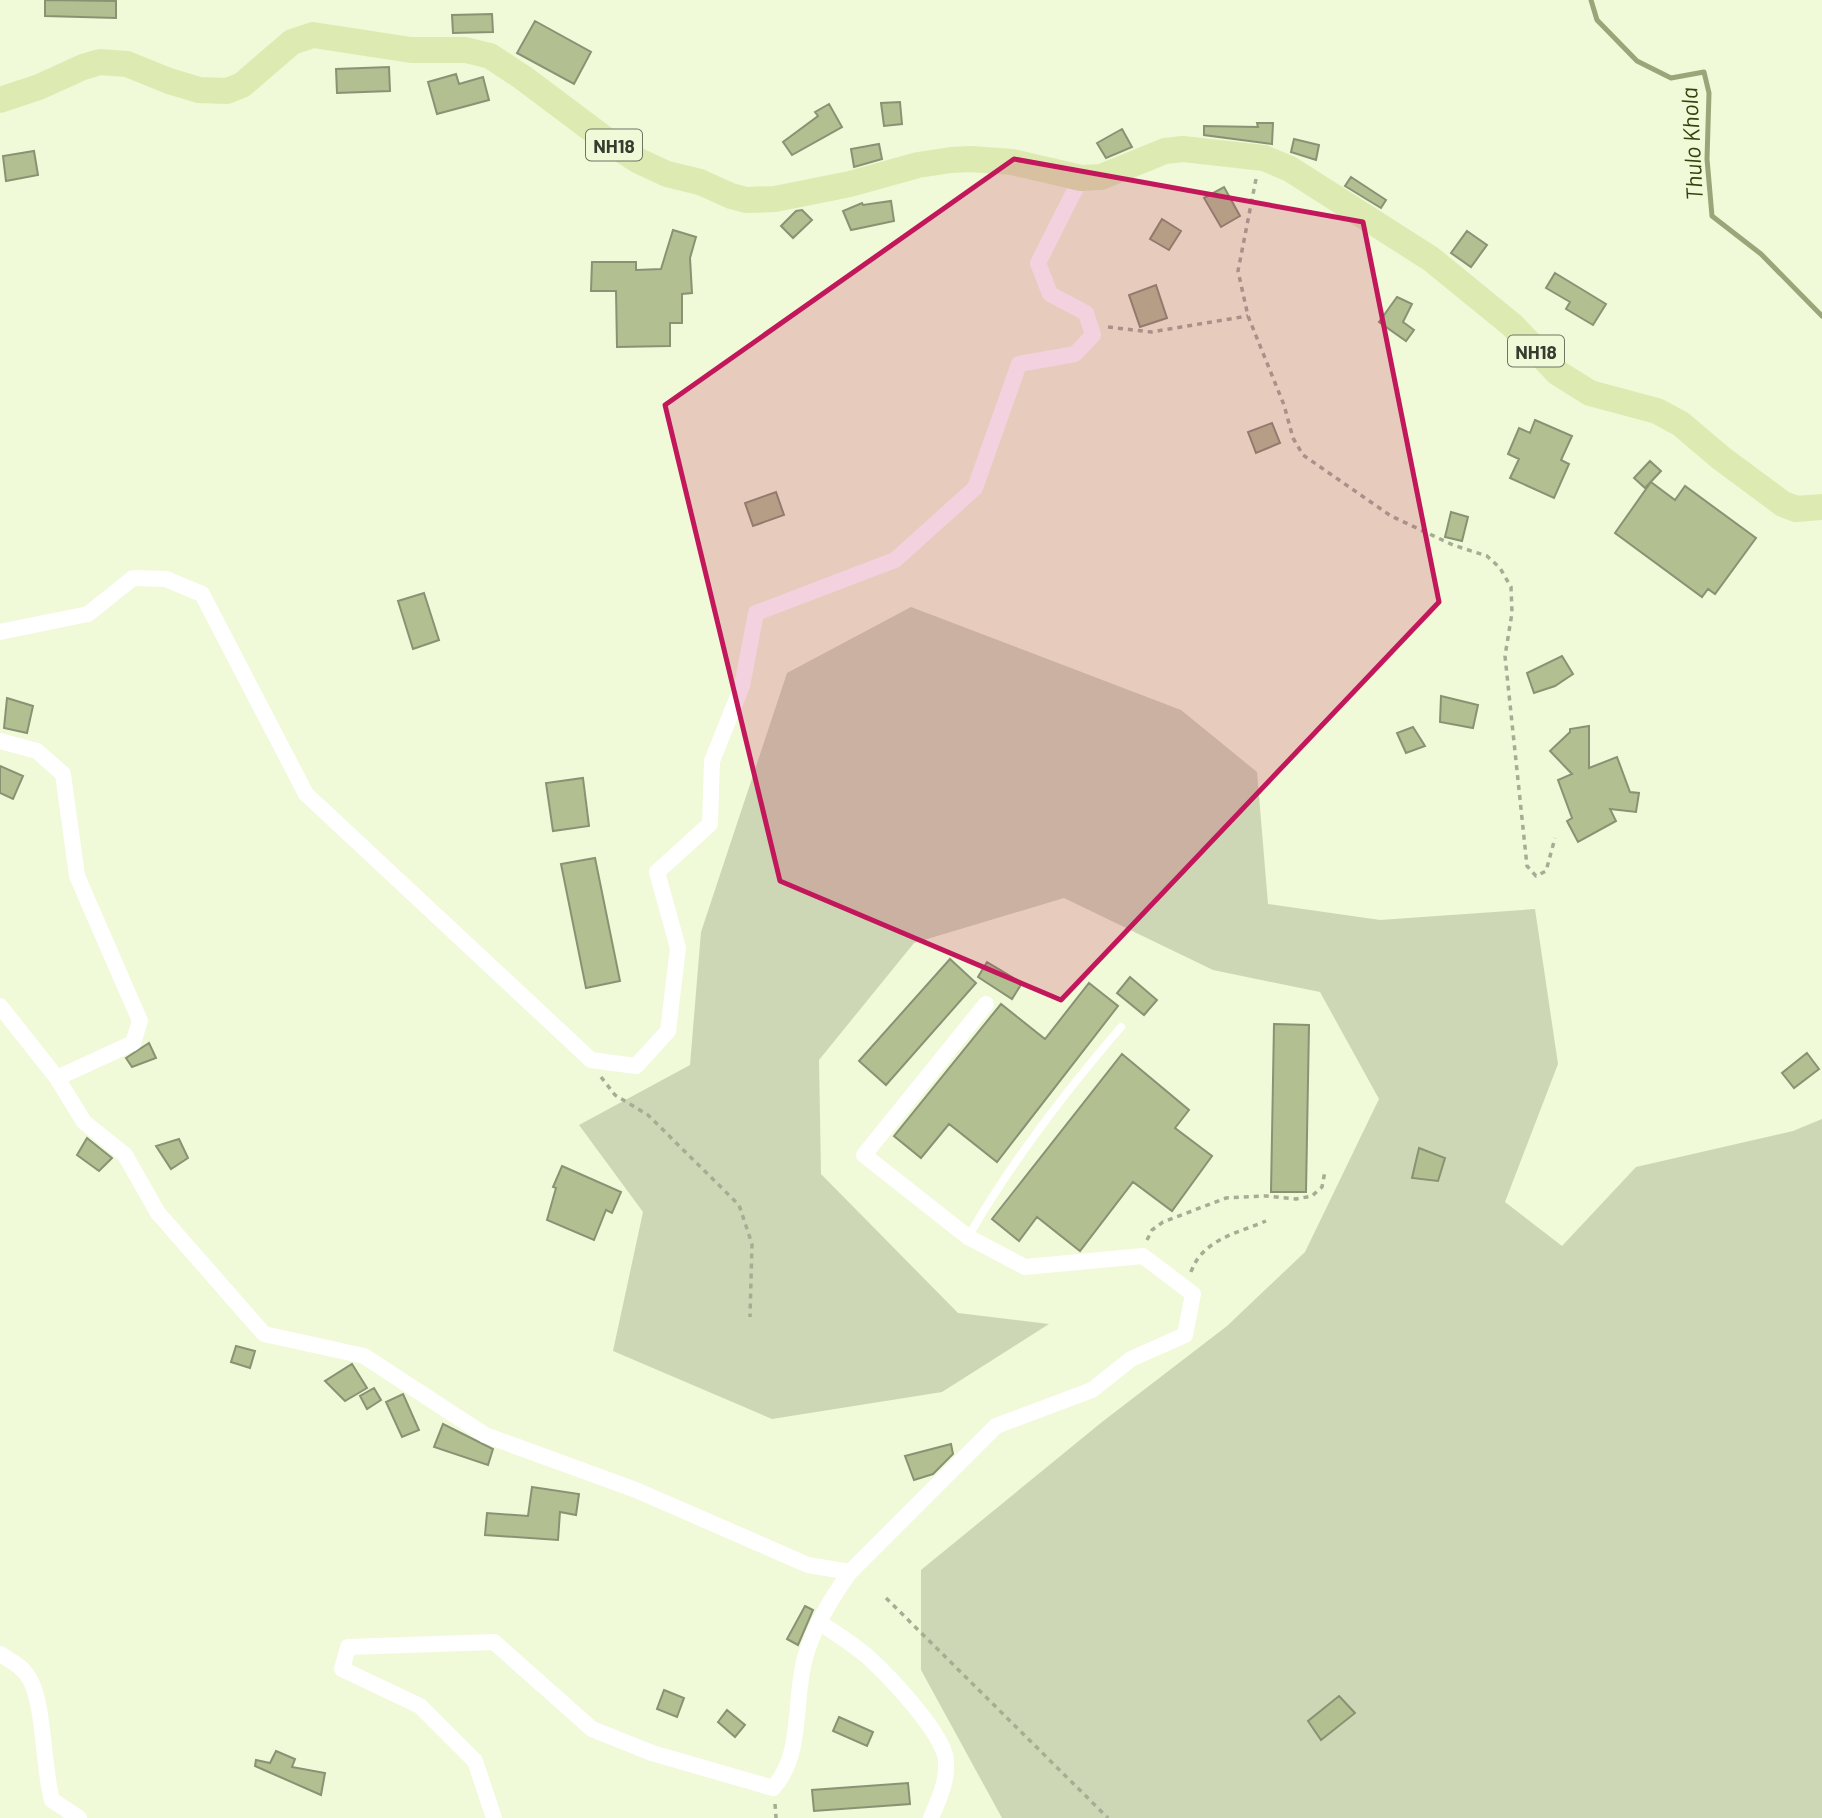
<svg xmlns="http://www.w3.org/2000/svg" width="1822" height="1818" viewBox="0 0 1822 1818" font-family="Barlow,sans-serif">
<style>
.green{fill:#cdd7b5}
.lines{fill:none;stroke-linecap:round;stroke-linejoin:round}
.stream{stroke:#9aa679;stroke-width:5}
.building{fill:#b2bf91;stroke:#899273;stroke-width:2}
.path{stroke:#a6ad94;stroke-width:3.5;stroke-dasharray:5 5;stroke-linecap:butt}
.service{stroke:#fff;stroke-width:8}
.minor{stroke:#fff;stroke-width:16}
.primary{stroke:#ddebb3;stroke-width:26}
.marked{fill:#c2185b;fill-opacity:0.2;stroke:#c2185b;stroke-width:5;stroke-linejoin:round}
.labels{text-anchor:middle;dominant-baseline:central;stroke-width:5;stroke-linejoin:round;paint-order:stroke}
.shield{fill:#f0f9d8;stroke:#6f7562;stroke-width:2}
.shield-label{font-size:19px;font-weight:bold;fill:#383c2f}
.water-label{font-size:23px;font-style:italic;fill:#36400b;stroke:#f0f9d8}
</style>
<rect width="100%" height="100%" fill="#f0f9d8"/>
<path class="green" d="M911,607l270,103 76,62 11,132 112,16 155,-11 23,155 -53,138 57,44 74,-79 157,-36 29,-12v699h-820l-81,-148v-100l181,-148 125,-96 78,-74 74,-153 -59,-107 -107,-22 -149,-72 -150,45 -95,117 2,114 137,139 91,11 -107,68 -170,27 -159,-68 30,-139 -64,-87 111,-60 11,-133 86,-259z"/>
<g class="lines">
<path class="stream" d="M1591,0l6,20 40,41 34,17 33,-6 5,21 -2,66 5,57 49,38 61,62"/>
</g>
<path class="building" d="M45,0l71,1v17l-71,-2z
M492,14l1,18 -40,1 -1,-18z
M535,21l56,31 -17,32 -57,-31z
M389,67l1,24 -53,2 -1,-24z
M456,74l3,10 24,-7 6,23 -52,14 -9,-32z
M900,102l2,22 -18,2 -3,-23z
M829,104l13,23 -50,28 -9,-13 35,-26 -3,-4z
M1257,123h16l-1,21 -68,-9v-9l54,1z
M1122,129l10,18 -26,11 -9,-15z
M1294,139l25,6 -3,15 -25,-8z
M879,144l3,15 -28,8 -3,-18z
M34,151l4,24 -32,6 -3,-25z
M1351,177l35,23 -5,8 -36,-22z
M1224,187l16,29 -19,11 -17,-29z
M891,201l3,20 -43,9 -8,-19 19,-8 1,2z
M802,210l10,10 -19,18 -12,-12 15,-15z
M1162,219l19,12 -12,19 -19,-11z
M673,230l23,7 -6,21 2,35 -10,1v29h-12v23l-53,1 -1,-56h-25l1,-29h44v8l25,-1z
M1467,231l20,14 -16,22 -20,-14z
M1555,273l51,31 -13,21 -27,-16 4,-7 -24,-14z
M1156,285l11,33 -27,9 -11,-32z
M1397,297l15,7 -9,18 11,8 -8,11 -27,-19z
M1535,420l37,16 -11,24 8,4 -15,34 -44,-20 9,-19 -11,-5 11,-26 11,5z
M1272,423l8,20 -24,10 -8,-21z
M1650,461l11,10 -16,17 -11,-10z
M1651,482l24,18 10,-14 71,52 -41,56 -7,-5 -6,8 -87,-64z
M776,492l8,23 -31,11 -8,-23z
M1451,512l17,5 -6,24 -17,-4z
M424,593l15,47 -26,9 -15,-48z
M1562,656l11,18 -18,12 -21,7 -7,-20z
M1441,696l37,9 -5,23 -33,-6z
M7,698l26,8 -6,27 -23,-5z
M1589,726v42l28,-11 13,35 9,1 -3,19 -26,-3 6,12 -38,21 -11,-21 5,-3 -14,-38 14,-6 -22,-23 20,-19v-3z
M1413,727l12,19 -19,7 -9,-20z
M0,766l23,10 -10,23 -13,-6z
M583,778l6,48 -36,5 -7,-48z
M595,858l25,123 -34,7 -25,-124z
M950,959l26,24 -90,102 -27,-24z
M987,962l35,21 -10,16 -34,-22z
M1130,977l27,23 -13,15 -27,-22z
M1089,983l29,23 -121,156 -48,-38 -28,34 -27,-22 107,-132 44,35z
M1274,1024l35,1 -3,167h-35z
M149,1043l7,15 -24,9 -6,-9z
M1807,1053l12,16 -25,19 -12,-15z
M1122,1054l67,56 -14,18 37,28 -40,55 -39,-29 -53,69 -43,-34 -18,24 -27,-22z
M87,1138l25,20 -13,13 -22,-16z
M179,1139l9,19 -17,11 -15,-23z
M1419,1148l26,10 -7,23 -26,-3z
M562,1166l59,26 -9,21 -6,-3 -12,30 -47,-20 9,-32 -3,-1z
M236,1346l19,5 -5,17 -19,-6z
M352,1364l15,24 -22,13 -20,-20z
M374,1388l7,12 -14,9 -7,-13z
M403,1394l16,36 -17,7 -16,-35z
M443,1424l50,25 -5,16 -54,-18z
M951,1444l2,10 -20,20 -19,6 -9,-24z
M532,1487l47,7 -3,21 -16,-3 -2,28 -73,-5 2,-22 41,3z
M805,1606l8,4 -15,35 -11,-6z
M664,1690l20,8 -7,19 -20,-8z
M1339,1696l16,17 -34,27 -13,-19z
M727,1710l18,15 -10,12 -17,-15z
M839,1717l34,15 -6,14 -34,-15z
M276,1751l19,8 -3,8 33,6 -4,22 -66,-29 1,-6 14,3z
M908,1783l2,21 -96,7 -2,-21z"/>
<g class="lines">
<path class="path" d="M1256,179l-18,92 10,45 36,89 9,33 10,17 88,61 62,29 34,11 13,12 11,19 1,26 -7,43 22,210 9,10 10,-5 9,-33
M1108,327l43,5 97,-16
M601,1077l14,18 33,20 91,90 13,39 -2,73
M1147,1240l5,-10 11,-8 63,-24 40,-2 30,3 16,-3 10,-9 3,-16
M1191,1272c11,-32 46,-39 75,-51
M886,1598l222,220
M775,1804l1,14"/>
<path class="service" d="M968,1237c43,-74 97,-145 153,-210"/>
<path class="minor" d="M0,632l88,-18 45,-36 33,1 36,15 104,200 285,266 45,6 32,-35 10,-83 -21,-76 53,-48 2,-63 30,-75 14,-73 139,-53 80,-72 44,-124 56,-10 18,-19 -7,-22 -36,-19 -12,-31 43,-85
M0,741l37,10 26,23 14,102 63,145 -7,22 -76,35 -57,-72
M57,1078l27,44 41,33 33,58 106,121 100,22 121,79 151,55 172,75 42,7 146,-146 96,-36 39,-31 54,-24 8,-41 -50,-38 -118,11 -57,-30 -104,-82 122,-151
M819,1622c16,11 34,22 49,35 22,20 69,70 77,98 5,21 -6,44 -14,63
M0,1654c11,7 22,12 29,24 15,22 14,91 23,122l27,18
M494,1818l-19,-57 -55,-55 -78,-37 6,-22 146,-5 98,87 60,24 121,35c31,-34 20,-88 32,-130 9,-32 26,-59 45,-86"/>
<path class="primary" d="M0,100l39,-13 44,-20 17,-5 27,2 42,17 30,9 28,1 15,-6 50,-43 21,-7 98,15h55l24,6 32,21 80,60 37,24 28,13 33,8 31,14 15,4 29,-1 75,-15 68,-19 33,-5 20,-1 41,3 69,16 20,-1 64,-26 18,-2 81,9 26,11 141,90 81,66 46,48 32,20 67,18 24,13 40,34 62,46 13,5 26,-2"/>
</g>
<path class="marked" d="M1014,159l349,63 76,380 -378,398 -281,-119 -115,-476z"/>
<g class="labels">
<g class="shield">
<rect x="586" y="129.5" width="56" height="31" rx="5"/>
<rect x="1508" y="335.5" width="56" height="31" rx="5"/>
</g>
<g class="shield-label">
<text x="614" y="145">NH18</text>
<text x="1536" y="351">NH18</text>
</g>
<g class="water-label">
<text transform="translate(1691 144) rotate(-93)">Thulo Khola</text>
</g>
</g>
</svg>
